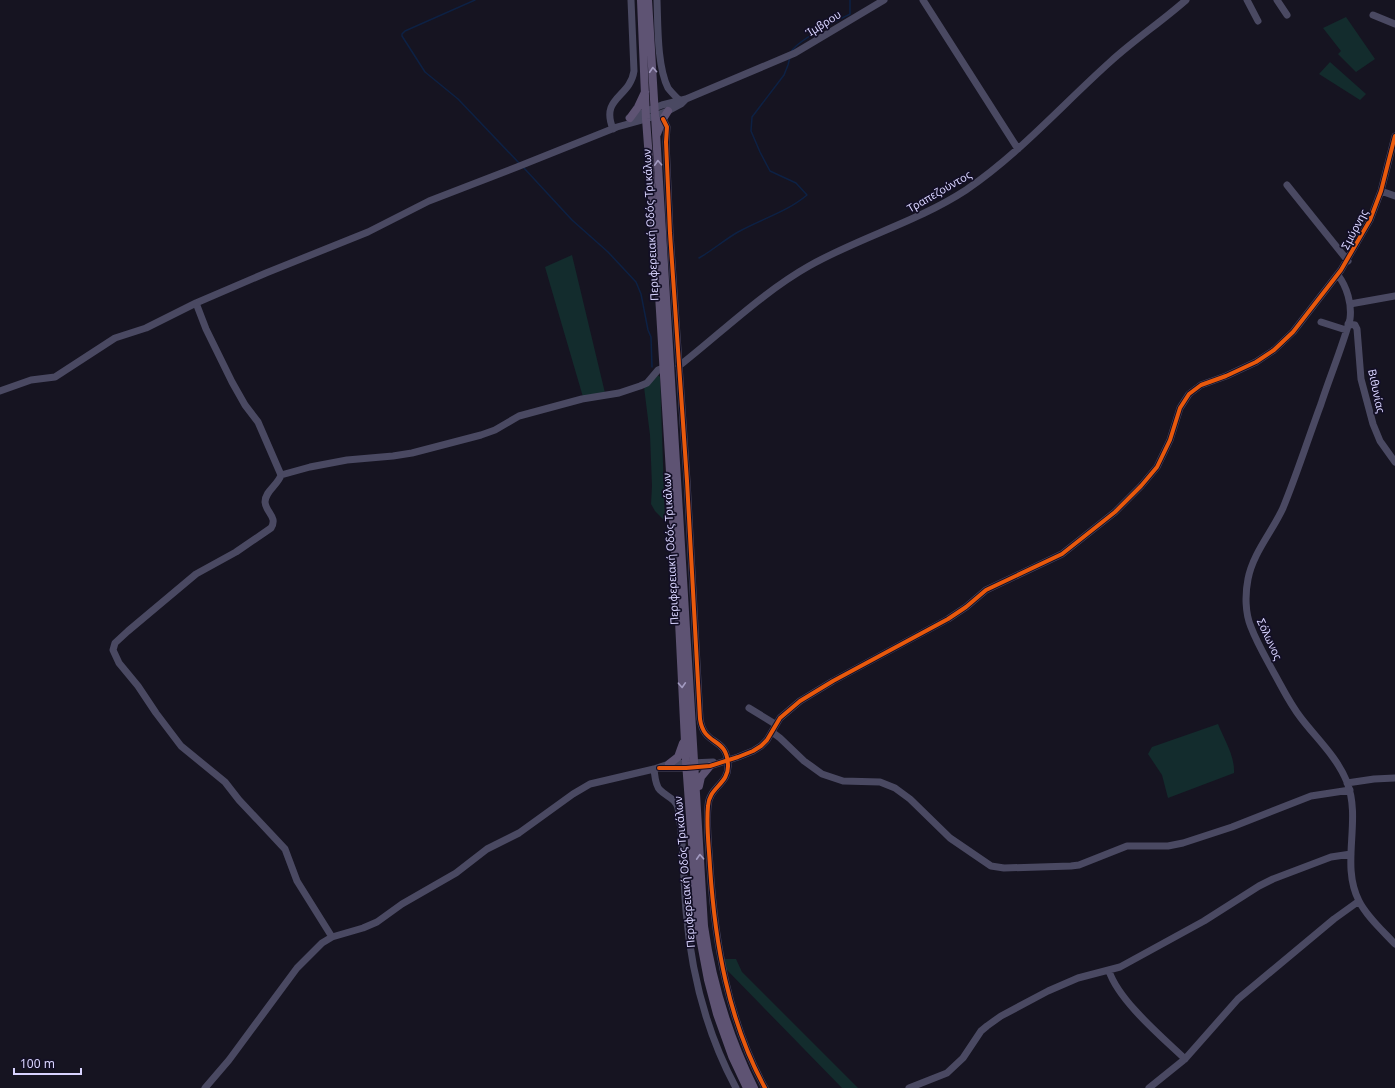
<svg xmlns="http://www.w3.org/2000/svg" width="1395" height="1088" viewBox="0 0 1395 1088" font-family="'Noto Sans',sans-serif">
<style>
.green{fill:#132c2d}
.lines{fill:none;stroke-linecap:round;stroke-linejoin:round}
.stream{stroke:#0d2144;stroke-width:1.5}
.minor{stroke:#4a4962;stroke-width:7}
.major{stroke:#5e5373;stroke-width:8}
.cycleway-casing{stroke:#130f26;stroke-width:6}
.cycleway{stroke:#e8590c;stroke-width:4}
.oneway{stroke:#a29ac0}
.labels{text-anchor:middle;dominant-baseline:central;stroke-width:3.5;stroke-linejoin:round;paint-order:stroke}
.street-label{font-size:11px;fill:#d9d4ff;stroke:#130f26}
</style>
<rect width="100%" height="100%" fill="#161421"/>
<path class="green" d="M1346,17l29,42 -19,13 -18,-18 3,-3 -18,-23z
M1330,62l36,32 -6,6 -41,-26z
M572,255l33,138 -22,4 -38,-130z
M658,375l2,2 5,144 -10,-10 -4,-7 1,-18 -2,-51 -6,-48z
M1218,724c6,15 17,32 16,49l-66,25 -6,-23 -14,-21 4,-7z
M724,959h12l6,13 116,116h-16l-116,-119z"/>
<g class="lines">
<path class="stream" d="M475,0l-70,31 -3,3v2l23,36 33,27 61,64
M791,52c6,-12 45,-31 59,-38v-14
M523,167l49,53 36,32 28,30 5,12 7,36 3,7 1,30
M699,258c14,-8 25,-18 39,-26 23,-13 49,-20 69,-37l-11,-12 -26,-12 -10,-19 -9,-21 1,-14 32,-42 4,-10 2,-8"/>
<path class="minor" d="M657,0c1,25 0,66 11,88 3,4 7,8 11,12
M923,0l95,149
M1247,0l11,21
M1277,0l10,15
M1373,15l22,9
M629,118l33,-13 24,-6 109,-46 89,-53
M663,119l4,8 -1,15 4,91 17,248 13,238c4,28 27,17 28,46 1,19 -19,22 -20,41 -2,20 1,41 2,61 5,76 18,153 55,221
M613,129c-13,-32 17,-31 21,-58l-3,-71
M1287,185l61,76
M1381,191l14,5
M1338,275c9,12 14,29 12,44 -8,29 -20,57 -29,85 -13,35 -24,70 -38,104 -11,24 -30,45 -35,71 -3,15 -3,34 3,48 6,16 15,31 23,46 9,16 16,31 27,45 16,21 36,39 46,64 15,39 -7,82 12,119 8,16 24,30 36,43
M196,303l10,26 26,53 13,23 13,17 23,53c-3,10 -16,16 -16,27 1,11 13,15 6,26l-35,24 -40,22 -68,57 -13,12 -2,7 6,13 19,23 18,27 25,33 44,36 14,18 46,49 12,32 35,56
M1350,304l45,-8
M1321,322l25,8
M1348,324l7,1 2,4 4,50 12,45 7,17 15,21
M679,366c42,-33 84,-74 130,-100 51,-29 108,-44 157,-76 53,-36 96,-85 144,-128 24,-22 51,-40 76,-62
M0,391l31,-11 24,-3 60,-39 31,-10 50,-25 70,-30 102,-41 61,-31 88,-34 100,-40 29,-8 22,-8 13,-7 5,-5
M281,475l29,-8 37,-7 46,-4 19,-3 69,-18 14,-5 24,-14 63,-17 37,-6 21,-7 7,-3 11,-13 5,-2
M749,708l26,16
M772,732l8,6 24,23 18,13 21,7 37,1 15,6 15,11 40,39 41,28 13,2 67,-2 8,-1 48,-19h41l15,-3 49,-16 79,-31 39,-6
M659,768h27l24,-2 28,-9 15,-6 8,-5 6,-6 13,-22 20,-17 33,-20 115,-62 18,-12 20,-17 76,-36 53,-42 26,-26 16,-19 13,-27 10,-32 9,-14 12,-9 25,-9 30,-14 18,-12 19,-18 48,-62 29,-50 11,-29 14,-55
M654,769c1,7 1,16 6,21 7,7 15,8 18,18 6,34 5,69 8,103 5,60 21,123 50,177
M1347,783l27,-4 21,-1
M1109,971c10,30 53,66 76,88
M205,1088l24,-28 68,-92 25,-25 10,-6 31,-9 14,-6 25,-18 54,-31 31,-24 32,-16 54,-39 17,-10 64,-15 15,-5 44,-2
M909,1088l38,-15 16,-15 18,-27 6,-5 14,-10 47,-25 30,-13 42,-11 84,-46 55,-35 14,-7 58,-22 20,-3
M1149,1088l36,-29 53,-60 96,-80 25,-18"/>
<path class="major" d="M641,0l5,119 12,160 20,322 8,161 12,165 10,53 9,34 15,42 15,32
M648,0l56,926c8,57 25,111 50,162
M630,118l8,-11 7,-15
M657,134l6,-15 5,-8
M669,764l9,-7 5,-14
M699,786l2,-9 9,-11"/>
<g class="cycleway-casing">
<path id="cycleway" d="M663,119l4,8 -1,15 4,91 17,248 13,238c4,28 27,17 28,46 1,19 -19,22 -20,41 -2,20 1,41 2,61 5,76 18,153 55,221
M659,768h27l24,-2 28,-9 15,-6 8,-5 6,-6 13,-22 20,-17 33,-20 115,-62 18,-12 20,-17 76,-36 53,-42 26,-26 16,-19 13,-27 10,-32 9,-14 12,-9 25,-9 30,-14 18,-12 19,-18 48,-62 29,-50 11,-29 14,-55"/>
</g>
<use href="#cycleway" class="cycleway"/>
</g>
<defs><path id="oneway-chevron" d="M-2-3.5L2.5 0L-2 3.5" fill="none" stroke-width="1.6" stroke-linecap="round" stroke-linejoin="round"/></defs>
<g class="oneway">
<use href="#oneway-chevron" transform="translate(653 70) rotate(-94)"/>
<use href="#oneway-chevron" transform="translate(658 163) rotate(-93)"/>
<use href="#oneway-chevron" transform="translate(682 685) rotate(87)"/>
<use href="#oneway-chevron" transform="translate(700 857) rotate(-93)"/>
</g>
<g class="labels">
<g class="street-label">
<text transform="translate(823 23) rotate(-32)">Ίμβρου</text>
<text transform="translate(939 191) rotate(-30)">Τραπεζούντος</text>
<text transform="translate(650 225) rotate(-93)">Περιφερειακή Οδός Τρικάλων</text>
<text transform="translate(1354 229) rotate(-62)">Σμύρνης</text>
<text transform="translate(1377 391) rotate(78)">Βιθυνίας</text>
<text transform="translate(670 549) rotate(-93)">Περιφερειακή Οδός Τρικάλων</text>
<text transform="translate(1270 639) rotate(65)">Σόλωνος</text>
<text transform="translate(684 872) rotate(-95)">Περιφερειακή Οδός Τρικάλων</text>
</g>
</g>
<path d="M14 1068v6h67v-6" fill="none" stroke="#d9d4ff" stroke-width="2"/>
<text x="20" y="1068" font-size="12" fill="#d9d4ff" stroke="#130f26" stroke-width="3" paint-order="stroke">100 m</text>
</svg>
